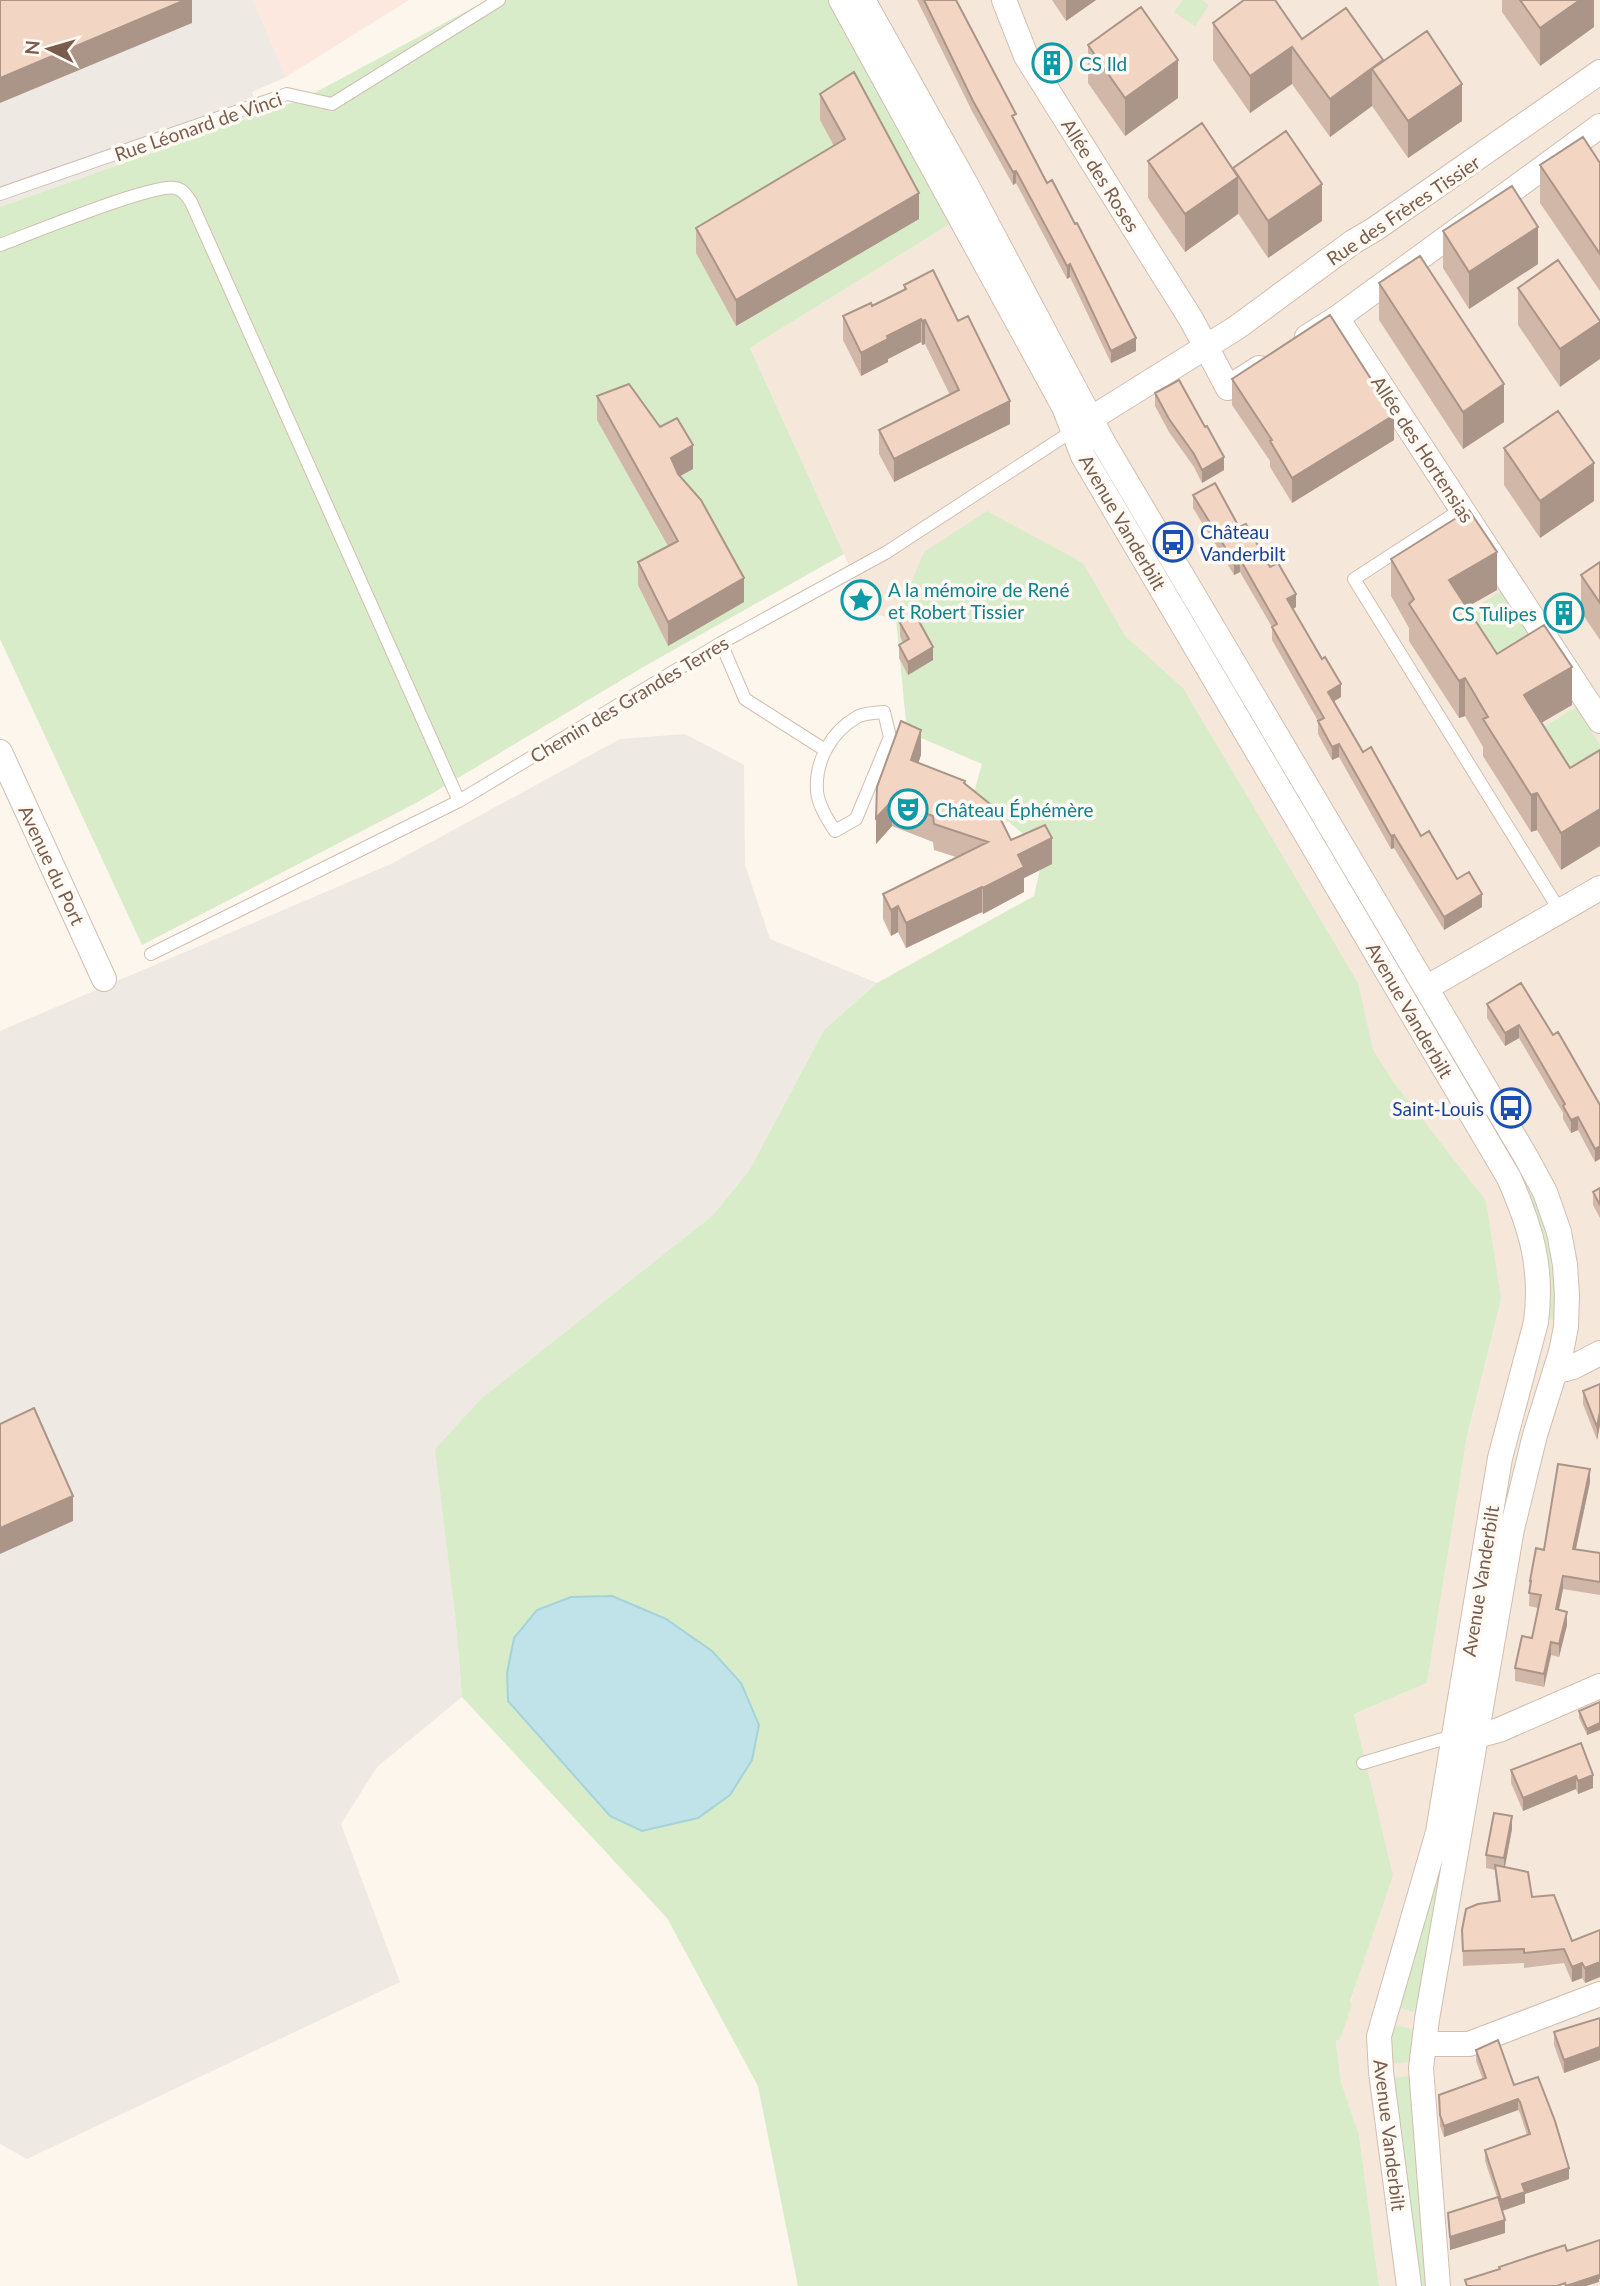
<svg xmlns="http://www.w3.org/2000/svg" width="1600" height="2286" viewBox="0 0 1600 2286" font-family="Lato,sans-serif">
<style>
.residential{fill:#f5e8da}
.commercial{fill:#fde8e0}
.industrial{fill:#efe9e4}
.green{fill:#d8ecc9}
.water{fill:#bfe3e8;stroke:#a5d3da;stroke-width:2}
.lines{fill:none;stroke-linecap:round;stroke-linejoin:round}
.lane-casing{stroke:#d1beb0;stroke-width:14}
.street-casing{stroke:#d1beb0;stroke-width:26}
.lane{stroke:#fff;stroke-width:12}
.street{stroke:#fff;stroke-width:24}
.wall{fill:#d1b7a8}
.shaded-wall{fill:#aa9588}
.building{fill:#f3d5c3;stroke:#aa9588;stroke-width:2}
.labels{text-anchor:middle;dominant-baseline:central;stroke-width:7;stroke-linejoin:round;paint-order:stroke}
.culture-label{font-size:19px;fill:#0d838f;stroke:#fffaf3;text-anchor:start}
.street-label{font-size:19px;fill:#7a5c4d;stroke:#fffaf3}
.transit-label{font-size:19px;fill:#164399;stroke:#fffaf3;text-anchor:start}
</style>
<rect width="100%" height="100%" fill="#fdf6ec"/>
<path class="residential" d="M854,0h746v2286h-221l-20,-151 -18,-53 -5,-38 16,-41h-2l42,-128 -38,-161 73,-31 40,-247 34,-137 -599,-677 -35,-11 -23,-57 -94,-206 219,-136z"/>
<path class="commercial" d="M253,0h156l-123,77z"/>
<path class="industrial" d="M0,0h253l33,77 -34,15 7,22 -259,93z
M685,734l59,31 1,100 25,74 107,44 -53,47 -75,141 -37,45 -229,181 -28,217 7,83 -85,70 -36,57 59,158 -373,177 -27,-15v-1113l391,-167 229,-125z"/>
<path class="green" d="M487,0h367l115,212 -219,136 94,206 -199,112 -227,136 -276,143 -142,-306v-432l305,-109z
M1183,0h19l7,5 -14,21 -21,-14z
M987,511l96,52 42,73 58,52 175,295 15,67 19,30 94,121 15,98 -34,137 -40,247 -73,31 39,161 -43,127 2,2 -12,36h-3l-1,4 5,38 18,53 20,151h-581l-40,-200 -91,-168 -205,-221 -7,-83 -20,-165 48,-52 229,-181 37,-45 75,-141 53,-47 157,-87 6,-27 -17,-35 -49,-42 8,-28 -75,-32 -11,-113 28,-67z
M1504,589l40,63 -49,31 -40,-63z
M1576,707l24,38v30l-33,20 -37,-59z
M1452,1046l98,177 8,98 -14,-3 3,-25 -105,-240z
M1459,1794l-38,220 -28,-8z
M1388,2023l30,8 -3,30 -29,4z
M1415,2075l16,211h-15l-27,-207z"/>
<path class="water" d="M612,1596l54,23 46,32 29,32 18,42 -7,35 -22,35 -32,23 -56,13 -32,-15 -102,-115 -1,-28 7,-35 23,-28 34,-13z"/>
<g class="lines">
<g class="lane-casing">
<path id="lane" d="M0,194l287,-100 45,10 167,-104
M0,245c30,-11 153,-62 175,-57 8,1 12,8 16,14l268,599
M1462,509l-108,70 206,332
M721,643l24,56 80,51
M884,712l6,25 -34,82 -21,12c-7,-11 -17,-26 -18,-40 -2,-30 14,-59 40,-74 7,-4 19,-4 27,-5z
M151,954l308,-153 262,-158 166,-91 190,-124
M1363,1763l93,-28"/>
</g>
<g class="street-casing">
<path id="street" d="M841,0l223,407 19,49 426,722c22,50 34,89 27,144l-36,136 -62,374 -59,204 2,36 28,214
M863,0l103,184 137,258 423,715 19,35 14,40 6,33 2,30 -1,32 -5,25 -26,83 -23,94 -85,490 -6,49 17,218
M1004,0l22,56 165,263 37,69 31,-20
M1337,318l263,403
M1307,337l30,-19 263,-192
M1092,418l144,-90 117,-86 22,-13 225,-157
M0,752l104,227
M1426,988l174,-100
M1555,1372l18,-5 27,-14
M1477,1736l22,-6 101,-44
M1424,2044h45l131,-50"/>
</g>
<use href="#lane" class="lane"/>
<use href="#street" class="street"/>
</g>
<path class="wall" d="M917,0h39l60,124 120,227 -25,12 -41,-86 -3,2 -51,-96 -3,2 -40,-72z
M1052,0h44l-30,21z
M1502,0h92v27l-54,39 -38,-54z
M1213,23l89,16 81,21 79,61 -54,37 -36,-52 -42,31 -38,-53 -42,29 -37,-53z
M1088,45l90,53 -53,38 -37,-53z
M820,94l99,125 -183,107 -40,-73v-25l138,-82 -14,-26z
M1148,161l85,8 89,52 -54,37 -30,-45v1l-53,38 -37,-54z
M1600,163v128l-60,-88v-38z
M1443,231l95,33 -69,45 -26,-41z
M1379,283l125,139 -41,27 -84,-129z
M904,285l106,139 -116,58 -15,-28v-24l71,-35 -25,-51 -3,1 -1,-3 -33,17v3l-27,14 -18,-36v-24l29,-10 32,-16z
M1518,288l82,33 -40,66 -42,-62z
M1232,379l162,61 -102,63 -22,-36v-6l-38,-56z
M1155,393l69,77 -22,13 -8,-16 -25,-35 -14,-26z
M597,396l63,31 33,42 -13,7 64,126 -76,44 -30,-61v-23l30,-16 -71,-126z
M1504,448l90,53 -54,37 -36,-53z
M1193,495l46,32 31,40 26,40 -3,2 48,88 -7,4 29,51 58,84 36,43 25,28 -38,23 -50,-82 -3,1 -52,-92 -7,3 -14,-26v-13l-46,-81v-13l-32,-55 -6,3 -41,-67z
M1391,559l106,31 -30,17 30,47 75,51 -31,17 29,46 -9,102 -24,-40 -6,2 -48,-76v-9l-18,-31 -6,2 -50,-77v-13l-18,-32z
M1600,562v78l-19,-28v-37z
M900,623l33,37 -25,15 -9,-17v-13l4,-2 -3,-7z
M921,755l-3,8 47,21 46,56 41,24 -28,14v14l-41,22 -1,-2 -76,36 -8,-16 -7,4 -8,-17v-25l73,-37 -22,-7 -1,-8 -41,-16 -16,18v-26z
M1487,1004l66,31 47,70 -5,57 -17,-32 -7,3 -8,-14v-6l-44,-75 -14,8 -18,-28z
M1600,1188v30l-7,-13v-13z
M1600,1384v41l-3,15 -14,-36v-13z
M1590,1482l-14,67 24,4v42l-37,-6 -4,21 8,15 -8,32 -8,-2 -7,32 -29,-6v-13l17,-30 6,-30 -9,-2 1,-25 14,-31z
M1600,1702v28l-13,5 -8,-17v-7z
M1581,1743l12,45 -15,6 -2,-5 -53,22 -12,-28v-13z
M1512,1829l-7,38 67,74 28,-11v47l-15,6 -3,-5 -10,4 -8,-19 -40,5v-5l-61,3 -1,-36 36,-29 -3,-31 -9,-2v-13z
M1600,2018v42l-36,13 -10,-28v-13z
M1476,2050l38,35 55,94 -44,15v9l-22,8 2,22 -55,17 -2,-37 49,-16 -12,-36v-11l42,-15 -7,-22 -2,-3 -74,27 -4,-11 -1,-31 44,-15 -7,-19z"/>
<path class="shaded-wall" d="M185,0h7v23l-192,80v-25z
M1066,0h30l-30,21z
M1580,0h14v27l-54,39v-38z
M1292,47v37l-42,29v-37z
M1178,60v38l-53,38v-38z
M1372,69v37l-42,31v-38z
M1462,84v37l-54,37v-37z
M1016,171v12l-3,2v-13z
M1238,177v37l-53,38v-38z
M1322,184v37l-54,37v-37z
M919,193v26l-183,107v-26z
M1538,227v37l-69,45v-37z
M1070,264v13l-3,2v-13z
M921,319v23l-33,17v3l-27,14v-23l26,-17z
M925,320v24l-3,1v-24z
M1600,322v37l-40,28v-38z
M1136,338v13l-25,12v-12z
M1504,384v38l-41,27v-37z
M1010,401v23l-116,58v-23z
M1394,415v25l-102,63v-25z
M693,445v24l-22,12v-23z
M1224,457v13l-22,13v-13z
M1594,463v38l-54,37v-37z
M1497,552v38l-48,27v-37z
M1240,559v13l-6,3v-13z
M744,578v24l-76,44v-24z
M1296,594v13l-9,5v-13z
M933,647v13l-25,15v-13z
M1572,667v38l-48,28v-38z
M1465,678v38l-6,2v-37z
M1341,684v13l-13,8v-13z
M921,730v25l-10,31v-26z
M1339,744v13l-7,3v-13z
M1537,793v37l-6,2v-37z
M892,801v25l-16,18v-26z
M1600,809v37l-39,24v-37z
M1394,835v13l-3,1v-13z
M1052,838v26l-28,14v14l-41,22v-26l35,-33z
M982,887v25l-76,36v-25z
M1482,894v13l-38,23v-13z
M898,906v26l-7,4v-26z
M1519,1025v13l-14,8v-13z
M1578,1117v13l-7,3v-13z
M1600,1146v13l-5,3v-13z
M1600,1412v13l-3,15v-13z
M1590,1469v13l-17,80v-13z
M73,1496v25l-73,33v-26z
M1563,1576v13l-7,33v-13z
M1567,1612v13l-8,32v-13z
M1551,1642v13l-7,32v-13z
M1600,1723v7l-13,5v-6z
M1593,1775v13l-15,6v-13z
M1576,1776v13l-53,22v-13z
M1512,1816v13l-8,42v-13z
M1600,1962v15l-15,6v-15z
M1582,1963v15l-10,4v-15z
M1600,2047v13l-36,13v-13z
M1518,2099v11l-74,27v-11z
M1569,2168v11l-44,15v9l-24,8v-11l21,-16z
M1505,2220v13l-55,17v-13z
M1599,2275v7l-13,4h-20z"/>
<path class="building" d="M0,0h185l-185,78z
M924,0h32l60,114 -4,2 35,67 5,-3 23,44 2,-1 59,115 -25,13 -41,-87 -3,2 -51,-95 -3,1 -40,-71z
M1244,0h31l27,39 44,-31 37,52 -53,39 -38,-52 -42,29 -37,-53z
M1520,0h60l-40,28z
M1141,7l37,53 -53,38 -37,-53z
M1427,31l35,53 -54,37 -36,-52z
M854,72l65,121 -183,107 -40,-72 149,-89 -25,-45z
M1202,123l36,54 -53,37 -37,-53z
M1286,131l36,53 -54,37 -35,-53z
M1583,137l17,26v91l-60,-89z
M1512,186l26,41 -69,45 -26,-41z
M1420,256l84,128 -41,28 -84,-129z
M1558,260l42,61v1l-40,27 -42,-61z
M933,270l25,51 10,-5 42,85 -116,58 -15,-29 80,-40 -34,-70 -3,1 -1,-2 -34,17 1,3 -27,14 -18,-37 28,-13 1,3 34,-17 -2,-4z
M1330,315l64,100 -102,63 -22,-37 2,-1 -40,-61z
M1179,380l26,47 2,-1 17,31 -22,13 -8,-16 -25,-35 -14,-26z
M629,384l31,43 17,-9 16,27 -22,13 7,16 23,26 43,78 -76,44 -30,-60 40,-21 -81,-145z
M1558,411l36,52 -54,38 -36,-53z
M1215,483l24,44 7,-3 24,43 8,-4 18,31 -9,5 35,60 3,-2 16,27 -13,8 35,60 8,-5 50,89 8,-5 28,48 12,-7 13,22 -38,23 -50,-82 -3,1 -52,-92 -7,3 -14,-26 6,-3 -52,-91 5,-3 -37,-65 -6,3 -41,-67z
M1469,510l28,42 -48,28 48,74 47,-29 28,42 -48,28 46,73 30,-18v59l-39,24 -24,-40 -6,2 -48,-76 5,-2 -23,-39 -6,3 -50,-77 5,-5 -23,-40z
M1600,562v41l-19,-28z
M915,614l18,33 -25,15 -9,-17 10,-6 -9,-16z
M901,721l20,9 -10,30 54,21 -1,2 31,25 16,32 34,-15 7,13 -34,17 6,12 -41,21 -1,-1 -76,36 -8,-17 -7,4 -8,-16 105,-52 -54,-18 -1,-8 -41,-15 -16,17 1,-31z
M1521,983l32,52 5,-3 42,73v41l-5,3 -17,-32 -7,3 -8,-14 2,-2 -46,-79 -14,8 -18,-29z
M1600,1188v17l-7,-13z
M1600,1384v28l-3,15 -14,-36z
M34,1408l39,88 -73,32v-104z
M1558,1464l32,5 -17,80 27,4v29l-37,-6 -7,33 11,3 -8,32 -8,-2 -7,32 -29,-6 7,-32 10,2 9,-43 -12,-2 2,-12h-1l6,-33 8,2z
M1600,1702v21l-13,6 -8,-18z
M1581,1743l12,32 -15,6 -2,-5 -53,22 -12,-28z
M1494,1813l18,3 -8,42 -18,-3z
M1495,1865l33,7 4,25 22,-2 18,46 28,-11v32l-15,6 -3,-5 -10,4 -8,-18 -40,4v-4l-61,2 -1,-21 4,-21 12,-5 22,-3z
M1600,2018v29l-36,13 -10,-28z
M1498,2040l16,45 24,-8 17,44 14,47 -47,16 3,8 -24,8 -16,-50 45,-16 -10,-32 -2,-3 -74,27 -4,-11 -1,-20 47,-17 -10,-28z
M1498,2197l7,23 -55,17 -2,-24z
M1600,2240v39l-1,-4 -33,11 -1,-3 -8,3h-90l-2,-6 35,-11 -1,-2 66,-22 2,6z"/>
<defs>
<g id="building-ring" transform="scale(2.0125)"><circle r="9.5" fill="#fffaf3" stroke="#0f9aa8" stroke-width="1.5"/><path d="M-4-6H4V6H1V3H-1V6H-4ZM-2.5-4.3h1.7v1.8h-1.7ZM.8-4.3h1.7v1.8H.8ZM-2.5-1h1.7V.8h-1.7ZM.8-1h1.7V.8H.8Z" fill="#0f9aa8"/></g>
<g id="bus-ring" transform="scale(2.0125)"><circle r="9.5" fill="#fffaf3" stroke="#1a4fb4" stroke-width="1.5"/><path d="M-5-6H5V4H4V6H2V4H-2V6H-4V4H-5ZM-3.5-4V0h7V-4ZM-3.5 1.2v1.5H-2V1.2ZM2 1.2v1.5H3.5V1.2Z" fill="#1a4fb4"/></g>
<g id="sight-ring" transform="scale(2.0125)"><circle r="9.5" fill="#fffaf3" stroke="#0f9aa8" stroke-width="1.5"/><path d="M0-6L1.8-2.2L6-1.7L2.9 1.2L3.7 5.4L0 3.3L-3.7 5.4L-2.9 1.2L-6-1.7L-1.8-2.2Z" fill="#0f9aa8"/></g>
<g id="theatre-ring" transform="scale(2.0125)"><circle r="9.5" fill="#fffaf3" stroke="#0f9aa8" stroke-width="1.5"/><path d="M-5-5.5Q0-4 5-5.5V0Q5 5 0 6Q-5 5-5 0ZM-3.3-2.5H-1v1.5H-3.3ZM1-2.5H3.3v1.5H1ZM-2.8 1Q0 5.5 2.8 1Z" fill="#0f9aa8"/></g>
</defs>
<g fill-rule="evenodd">
<use href="#building-ring" x="1052" y="63"/>
<use href="#bus-ring" x="1173" y="542"/>
<use href="#sight-ring" x="861" y="600"/>
<use href="#building-ring" x="1564" y="613"/>
<use href="#theatre-ring" x="908" y="809"/>
<use href="#bus-ring" x="1511" y="1108"/>
</g>
<g class="labels">
<g class="culture-label">
<text x="1079" y="63">CS Ild</text>
<text x="888" y="589">A la mémoire de René<tspan x="888" dy="22">et Robert Tissier</tspan></text>
<text x="1537" y="613" text-anchor="end">CS Tulipes</text>
<text x="935" y="809">Château Éphémère</text>
</g>
<g class="street-label">
<text transform="translate(198 126) rotate(-19)">Rue Léonard de Vinci</text>
<text transform="translate(1101 175) rotate(58)">Allée des Roses</text>
<text transform="translate(1403 210) rotate(-34)">Rue des Frères Tissier</text>
<text transform="translate(1423 449) rotate(57)">Allée des Hortensias</text>
<text transform="translate(1123 522) rotate(60)">Avenue Vanderbilt</text>
<text transform="translate(629 699) rotate(-31)">Chemin des Grandes Terres</text>
<text transform="translate(52 865) rotate(65)">Avenue du Port</text>
<text transform="translate(1410 1010) rotate(60)">Avenue Vanderbilt</text>
<text transform="translate(1480 1581) rotate(-81)">Avenue Vanderbilt</text>
<text transform="translate(1390 2135) rotate(83)">Avenue Vanderbilt</text>
</g>
<g class="transit-label">
<text x="1200" y="531">Château<tspan x="1200" dy="22">Vanderbilt</tspan></text>
<text x="1484" y="1108" text-anchor="end">Saint-Louis</text>
</g>
</g>
<g transform="translate(49 49) rotate(275)" stroke="#fffaf3" stroke-width="5" paint-order="stroke">
<path d="M0-5L12 26L0 18L-12 26Z" fill="#7a5c4d"/>
<text y="-10" font-size="19" font-weight="bold" text-anchor="middle" fill="#7a5c4d">N</text>
</g>
</svg>
